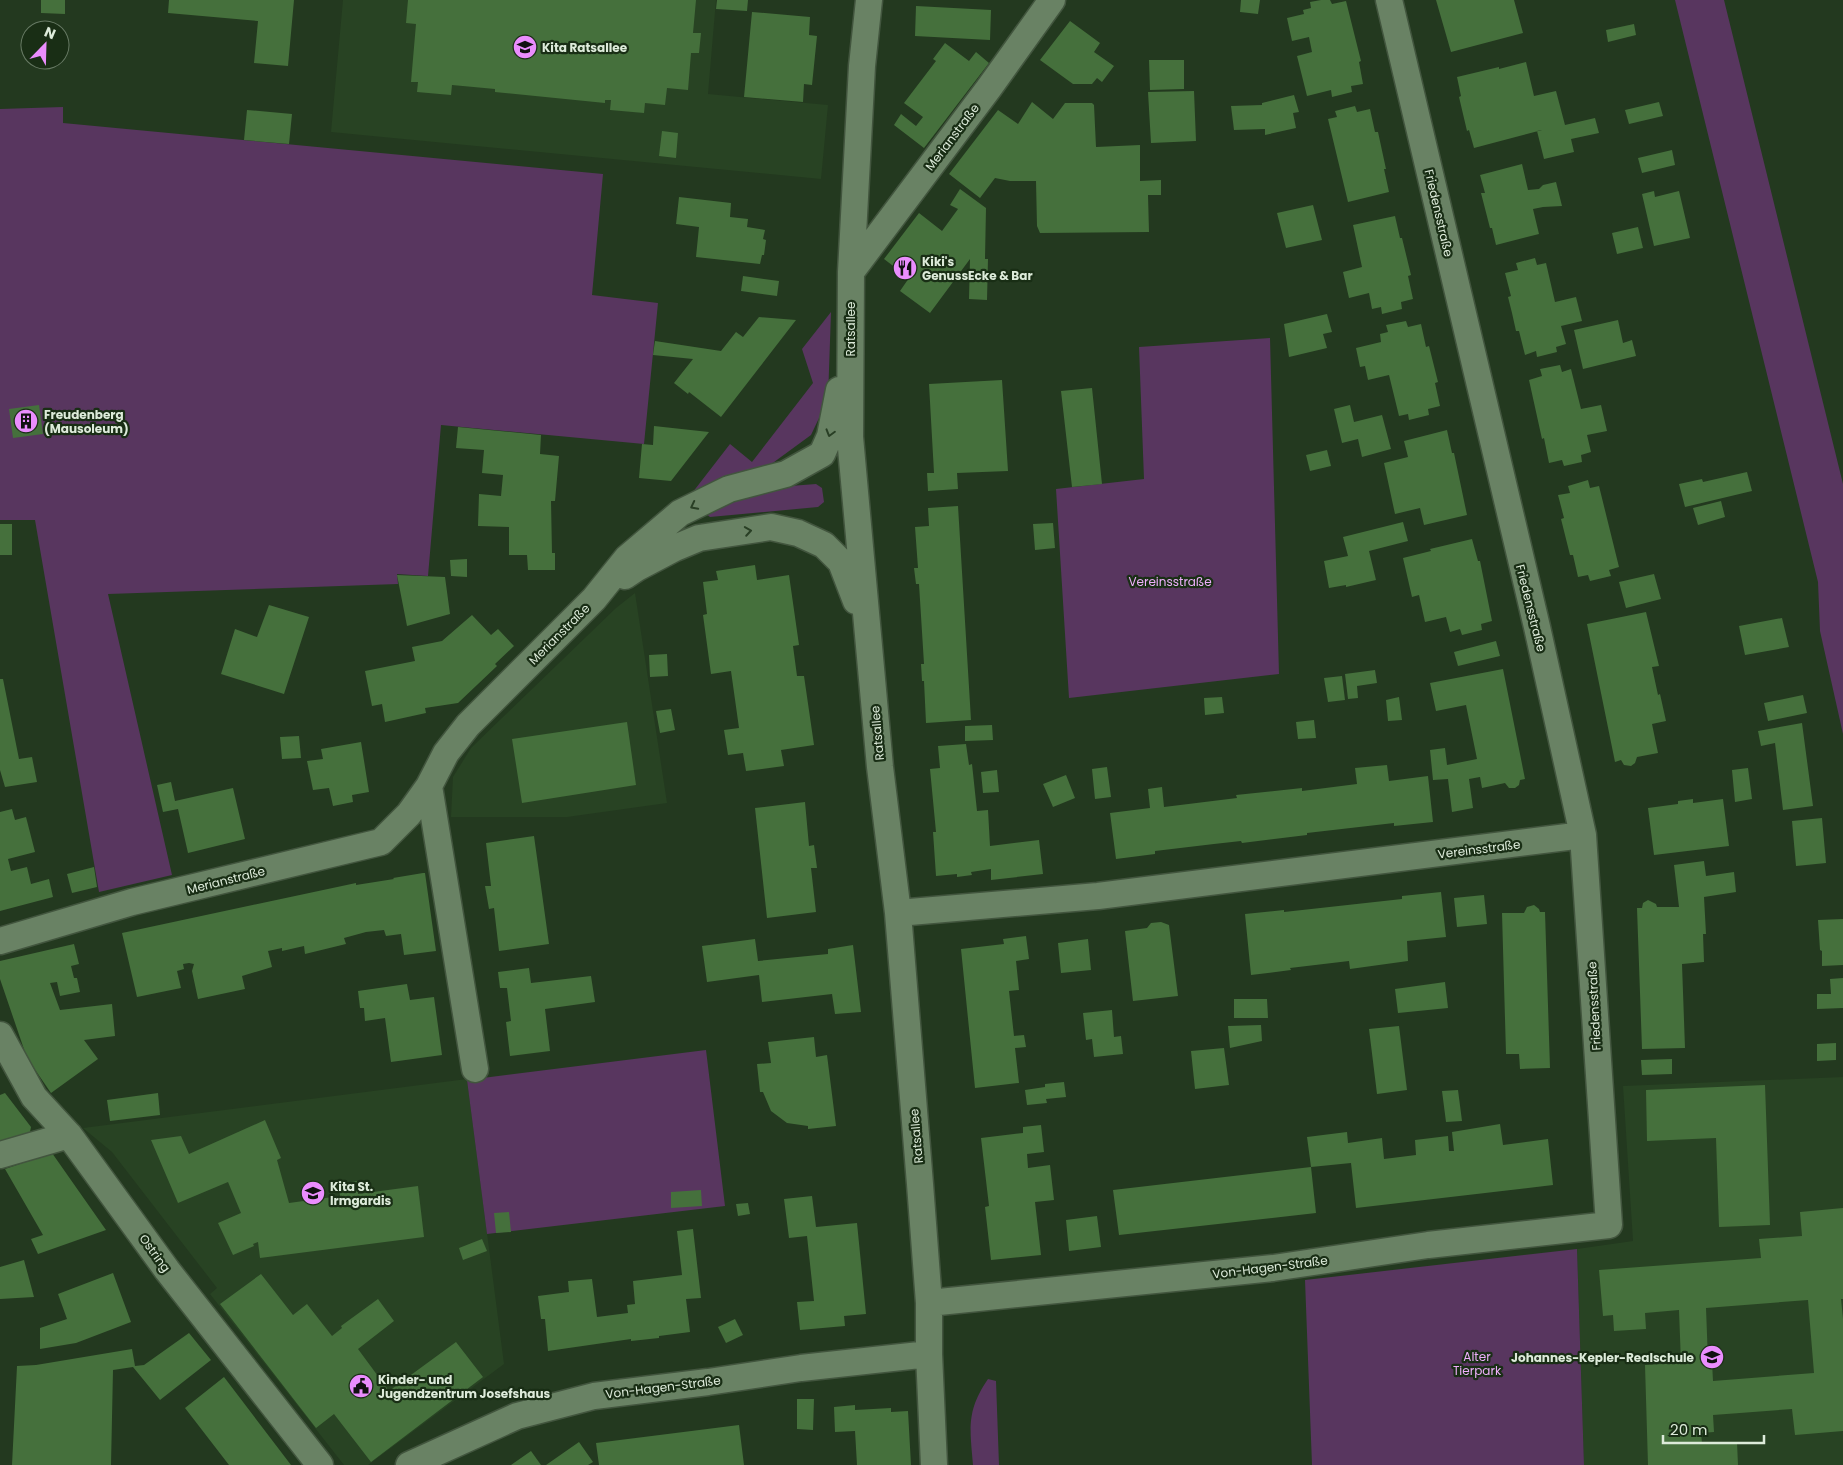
<svg xmlns="http://www.w3.org/2000/svg" width="1843" height="1465" viewBox="0 0 1843 1465" font-family="Poppins,sans-serif">
<style>
.built{fill:#284323}
.green{fill:#58365f}
.building{fill:#45703c;fill-rule:evenodd}
.lines{fill:none;stroke-linecap:round;stroke-linejoin:round}
.street-casing{stroke:#42553e;stroke-width:29}
.street{stroke:#698264;stroke-width:26}
.oneway{stroke:#293f25}
.labels{text-anchor:middle;dominant-baseline:central;stroke-width:4.5;stroke-linejoin:round;paint-order:stroke}
.poi-label{font-size:12px;font-weight:bold;fill:#ddebda;stroke:#192e15;text-anchor:start}
.street-label{font-size:12px;fill:#ddebda;stroke:#192e15}
.park-label{font-size:12px;fill:#eeaffb;stroke:#192e15}
</style>
<rect width="100%" height="100%" fill="#23391f"/>
<path class="built" d="M343,0h373l-8,94 120,11 -7,74 -490,-47z
M635,593l32,210 -100,14h-116l2,-40 18,-29 145,-140z
M1843,1077v388h-259l-7,-216 56,-8 -10,-155z
M467,1079l37,285 -136,101h-24l-134,-171 7,-6 -105,-136 -29,-24z"/>
<path class="green" d="M1675,0h49l119,484v250l-23,-103 -2,-49z
M63,107v16l540,51 -11,121 66,8 -14,141 -203,-19 -13,151 -31,-2 1,10 -290,10 64,281 -73,17 -64,-372h-35v-411z
M831,312l-3,87 -17,36 -41,30 -81,32 41,-53 22,18 61,-79 -11,-34z
M1270,338l9,336 -210,24 -13,-209 88,-10 -5,-132z
M816,484l6,4 2,14 -6,5 -108,10 -5,-4 36,-16 36,-10z
M706,1050l19,156 -238,28 -20,-154z
M1577,1249l7,216h-272l-7,-185z
M988,1379l8,2 3,84h-26c-3,-36 -7,-54 15,-86z"/>
<path class="building" d="M41,0h24v14l-24,-1z
M169,0h125l-6,66 -34,-3 4,-42 -90,-8z
M408,0h288l-3,33h8l-2,20h-8l-3,37 -21,-2 -2,17 -20,-2 -1,10 -34,-3 1,-10h-6v3l-110,-11v-3l-43,-4 -1,10 -34,-3 1,-10h-7l5,-58 -10,-1z
M717,0h31l-1,11 -31,-2z
M1241,0h19l-2,14 -18,-2z
M1321,0h9l2,4 14,-3 15,60 -2,1 4,22 -12,2 1,6 -20,5 -1,-7 -24,6 -10,-40 15,-4 -3,-15 -17,4 -5,-23 17,-4 -1,-4 8,-2 -1,-6z
M1436,0h78l9,33 -72,19z
M916,6l75,4 -1,30 -75,-4z
M752,12l58,5 -1,18 8,1 -5,49 -8,-1 -1,18 -59,-5z
M1070,21l30,22 -6,9 20,14 -12,16 -5,-4 -5,6h-19l-33,-24z
M1634,24l2,11 -28,7 -2,-12z
M945,43l24,18 7,-9 13,11 -65,85 -30,-23 7,-11 15,12 7,-9 -19,-14 32,-42 -3,-2z
M1149,60h35v29l-34,1z
M1526,62l8,34 22,-5 9,34 30,-7 4,15 -28,6 3,13 -30,7 -7,-28 5,-1 -68,18 -5,-18 -2,1 -8,-34 2,-1 -4,-19 42,-10v2z
M1194,91l2,50 -45,2 -3,-51z
M1294,95l5,17 -6,1 3,15 -31,7v-6l-31,1 -3,-24 31,-1v-2z
M1032,102l21,17 12,-16h27l2,2 2,42 44,-2v36l21,-1v15h-13l1,37 -109,1 -3,-7 -1,-45h-26l-15,-3 -15,20 -31,-24 49,-64 20,14z
M1659,102l4,14 -34,8 -4,-14z
M1355,106l2,6 13,-3 5,23h3l8,37h-2l5,23 -41,10 -20,-83 9,-2 -2,-6z
M247,110l45,4 -3,30 -45,-4z
M662,131l16,2 -2,25 -17,-2z
M1672,150l3,15 -33,8 -4,-15z
M1522,164l6,26 11,-1 4,-4 13,-3 6,24 -19,1 -10,2 6,25 -43,11 -4,-17h-2l-9,-35h4l-5,-18z
M960,189l26,19 -1,51h3l-1,41 -18,-1 1,-40 -40,54 -30,-22 9,-13 -25,-19 35,-46 23,18 16,-22 -8,-4z
M1654,191l1,6 24,-6 11,47 -36,8 -12,-52z
M679,197l52,6 -1,14 18,2 -1,8 18,3 -2,9 3,1 -2,15h-2l-2,9 -64,-7 3,-30 -23,-3z
M1313,205l9,35 -36,8 -9,-35z
M1395,216l5,22h2l9,37 -3,1 5,23 -12,3 1,7 -20,5 -1,-7 -9,2 -3,-16 -20,5 -6,-26 19,-5 -9,-42z
M1638,227l5,21 -26,6 -5,-21z
M1535,258l2,7 9,-2 9,39 21,-5 6,24 -21,5 5,18 -10,3 1,5 -20,5 -1,-6 -11,4 -6,-24h-3l-4,-18 -4,-16 3,-1 -6,-23 13,-3 -2,-7z
M743,276l36,5 -2,15 -36,-5z
M1327,314l5,18 -9,2 4,14 -38,9 -5,-33z
M759,317l37,3 -75,97 -32,-25 -1,2 -14,-11 19,-24 -40,-4 2,-14 66,10 15,-19 7,5z
M1618,320l5,23 9,-3 4,16 -53,13 -9,-39z
M1406,321l2,6 13,-3 5,23 3,-1 9,36 -3,1 5,23 -12,3 1,6 -20,5 -1,-6 -9,2 -10,-41 -21,5 -3,-14 -5,1 -4,-19 25,-6 -1,-8 8,-2 -2,-7z
M1560,365l2,7 9,-3 10,40 20,-4 6,26 -20,4 4,17 -10,3 1,7 -18,4 -2,-6 -13,3 -5,-25 -2,1 -13,-59 13,-4 -2,-7z
M1002,380l6,91 -51,2 1,16 -30,2 -1,-18h7l-5,-89z
M1092,388l10,96 -30,3 -11,-96z
M39,405l4,29 -30,4 -4,-29z
M1350,405l4,17 28,-7 9,34 -29,8 -4,-18 -16,4 -8,-34z
M654,426l55,6 -38,49 -32,-3 3,-34 11,1z
M458,427l83,8 -1,19 19,2 -4,45h-4l1,52h3v17h-27l-1,-15h-18v-28l-31,-1 1,-32 22,2 2,-21 -21,-2 2,-23 -28,-2z
M1447,430l5,23h2l13,62 -43,10 -4,-17 -25,6 -11,-51 24,-6 -4,-16z
M1327,450l4,16 -21,5 -4,-16z
M1747,472l5,19 -67,16 -6,-23 23,-5 1,3z
M1588,480l2,8 9,-2 20,81 -10,3 2,6 -21,5 -2,-6 -10,2 -5,-22h-3l-9,-36 3,-1 -6,-23 12,-2 -2,-7z
M1721,501l4,16 -27,8 -5,-17z
M958,506l13,214 -45,3 -2,-42h-2l-1,-17h3l-5,-80h-3l-2,-16h4l-3,-41 14,-1 -1,-18z
M1403,522l5,19 -39,10 7,29 -30,7v-2l-17,3 -5,-27 24,-5 -5,-19z
M1053,523l2,25 -20,2 -2,-26z
M0,524h12v31h-12z
M1472,539l6,22h2l12,60 -11,3 1,6 -20,5 -2,-6 -10,3 -4,-15 -21,5 -6,-27 -7,2 -9,-39 28,-7 -1,-2z
M467,559v18l-16,-1 -1,-16z
M755,565l2,15 32,-5 10,70 -6,1 4,30h7l10,69 -33,5 3,16 -38,5 -3,-18 -15,2 -4,-25 15,-2 -8,-57 -20,3 -8,-59 4,-1 -4,-32 15,-2 -2,-9z
M1654,574l7,25 -35,9 -7,-26z
M397,575l48,2 5,37 -43,12z
M269,605l40,12 -25,77 -63,-20 14,-45 22,8z
M1646,612l13,54 -7,1 6,28 2,-1 6,27 -14,3 6,29 -21,4 -2,6 -4,3 -7,-1 -3,-5 -6,2 -28,-138z
M472,615l19,20 7,-6 16,17 -19,18 2,2 -39,37 -33,5 1,5 -41,9 -3,-18 -10,2 -7,-35 50,-10 -3,-14 30,-6z
M1782,618l7,29 -44,8 -6,-29z
M1496,641l4,15 -42,10 -4,-14z
M667,654l1,22 -18,1 -1,-22z
M1503,669l22,110 -5,1 -1,5 -4,3h-6l-4,-5 -23,5 -2,-11 -11,2 4,29 -21,4 -4,-33 -15,1 -3,-30 15,-2 2,17 30,-6 -11,-54 -30,6 -6,-28z
M1375,670l2,13 -20,3 1,12 -10,1 -3,-25z
M1342,676l3,24 -17,2 -4,-24z
M0,679h3l16,80 13,-2 5,25 -32,5 -5,-17z
M1803,695l4,18 -39,8 -4,-18z
M1222,697l2,16 -19,2 -1,-17z
M1399,697l3,23 -14,1 -2,-21z
M671,709l4,21 -15,3 -4,-22z
M1314,720l2,18 -18,1 -2,-17z
M627,722l9,63 -114,18 -10,-64z
M1802,723l11,83 -30,4 -8,-67 -14,3 -3,-15z
M992,725l1,15 -28,1v-15z
M299,736l2,22 -19,1 -2,-22z
M361,742l8,50 -17,3 1,7 -20,4 -4,-18 -16,2 -6,-29 16,-2 -2,-10z
M966,744l3,21 3,-1 5,47 11,-1 2,36 49,-6 4,34 -52,6v-11l-20,3 1,3 -15,2v-3l-21,2 -3,-44h3l-6,-63 10,-1 -2,-22z
M1387,765l2,16 39,-5 5,46 -39,4v-3l-87,10v2l-65,8 -1,-2 -27,3 -59,7v3l-39,5 -6,-46 40,-5 -2,-19 14,-2 2,20 73,-9 -1,-3 66,-7v3l55,-7 -2,-16z
M1107,767l4,30 -16,2 -3,-30z
M1748,768l4,31 -17,3 -3,-32z
M997,770l2,22 -16,1 -2,-21z
M1066,775l9,23 -22,9 -10,-23z
M171,782l4,19 58,-13 12,51 -57,14 -10,-44 -15,3 -6,-27z
M1693,799v4l30,-4 6,47 -75,9 -6,-47 30,-4v-3z
M805,802l4,44 5,-1 3,23h-6l5,44 -49,6 -12,-110z
M12,809l3,11 11,-3 9,35 -27,7 3,12 16,-4 4,17 18,-5 4,18 -53,14v-99z
M1822,818l4,45 -30,3 -4,-45z
M534,836l15,108 -50,7 -5,-43 -5,1 -4,-23h6l-5,-43z
M1704,861l2,15 28,-4 2,20 -32,5 2,37h-3l1,28 -22,2 3,84 -43,1 -5,-141h5l1,-5 5,-3 8,4 1,3h22l-5,-42z
M94,867l3,20 -25,6 -5,-19z
M423,873h2l11,78 -32,4 -3,-21 -15,2 -2,-6 -18,2 -22,6 2,6 -41,10 -1,-8 -22,5v-3l-14,3 4,16 -30,9 3,13 -47,10 -6,-28 2,-7 -5,-1 -6,1 1,5 -7,2 4,17 -44,9 -15,-64 234,-50v2l38,-6 -1,-1z
M1441,892l5,45 -39,4 1,20 -58,8 -1,-8 -59,7 1,2 -40,5 -6,-61 39,-4v2l118,-13v-3z
M1484,895l3,29 -30,3 -3,-29z
M1534,905l5,4 1,3h5l5,156 -30,1 -1,-15h-13l-4,-141h22l3,-6z
M1843,919v46l-21,1v-15l-2,-1 -2,-30z
M1161,922l8,3 9,71 -45,5 -8,-70 22,-3 4,-5z
M1026,936l3,23 -13,2 3,29 -10,1 5,45 10,-1 2,12 -11,1 4,35 -44,5 -14,-139 43,-5 -1,-5z
M755,939l3,22 70,-7v-5l25,-4 8,67 -26,2 -3,-20 -70,8 -3,-27 -52,7 -5,-36z
M1088,939l3,31 -30,3 -3,-30z
M74,944l5,20 -8,2 3,12h3l3,14 -20,4 -3,-14 -7,1 10,27 52,-6 3,32 -31,4 14,19 -47,34 -24,-35 -27,-79v-18z
M529,968l2,15 60,-7 4,26 -50,7 5,42 -40,5 -4,-34 5,-1 -4,-33h-7l-2,-16z
M1843,978v30l-26,1v-15h14l-1,-15z
M1445,982l3,26 -50,5 -3,-24z
M407,984l3,16 24,-3 8,58 -51,7 -6,-44 -20,3 -1,-13h-4l-2,-17z
M1234,999h33l1,19h-34z
M1112,1010l2,27 7,-1 2,18 -29,3 -2,-18 -6,1 -3,-27z
M1261,1025l1,16 -32,7 -2,-22z
M1399,1026l8,64 -30,4 -8,-65z
M814,1037l2,20 11,-2 9,71 -28,3v-3l-21,-3 -16,-12 -8,-19h-3l-3,-28 14,-1 -3,-21z
M1836,1043v17l-19,1v-17z
M1224,1048l5,37 -34,4 -4,-38z
M1672,1059v15l-30,1 -1,-15z
M1064,1082l2,15 -20,2 1,4 -20,2 -2,-15 20,-3v-3z
M1765,1085l5,140 -51,2 -3,-89 -69,3 -1,-51z
M1458,1090l4,31 -16,1 -4,-31z
M5,1093l26,34 -2,10 -29,9v-51z
M158,1093l2,22 -50,6 -3,-21z
M265,1120l16,38 -4,2 12,43 51,-7 -1,-12 18,-3 1,13 60,-8 6,51 -164,21 -2,-16 -5,2 1,2 -21,9 -15,-32 23,-10 -13,-31 -50,21 -27,-63 30,-4 8,18z
M1500,1124l3,21 45,-6 5,46 -197,23 -5,-45 -40,4 -4,-30 40,-5 1,11 34,-5 2,21 32,-4 -1,-15 33,-4 1,15h5l-2,-19z
M1041,1125l3,27 -17,2 1,14 22,-3 4,35 -19,2 6,53 -50,5 -6,-53 4,-1 -8,-68 42,-5v-6z
M52,1153l54,77 -68,24 -7,-15 12,-4 -38,-66z
M1311,1167l5,46 -197,22 -6,-45z
M701,1190l1,16 -31,2v-16z
M812,1196l4,31 41,-4 9,91 -22,2 1,10 -45,4 -3,-28 17,-1 -7,-65 -18,2 -5,-39z
M748,1203l2,11 -12,2 -2,-12z
M1843,1208v91h-2l2,20v112l-48,4 -3,-26 -79,6 1,17 -13,1 1,10 35,-1 1,23h-90l-3,-100 36,-2 -2,-53 -34,3 1,16 -32,2 -1,-16 -10,1 -4,-46 162,-12 -2,-19 43,-3 -2,-24zM1808,1300l6,73 -101,8 -1,-19 -4,-1 -2,-53z
M509,1212l2,20 -15,1 -2,-20z
M1097,1216l4,31 -32,4 -3,-31z
M693,1229l8,69 -15,1 4,33 -31,4v2l-28,3v-2l-83,12 -3,-32h-4l-3,-23 31,-4 -1,-11 24,-2 5,38 31,-4 -1,-8 8,-1 -2,-23 49,-6 -5,-44z
M482,1239l5,12 -24,9 -4,-12z
M24,1260l10,37 -34,2v-32z
M113,1273l18,49 -55,21 -36,6v-21l27,-9 -9,-25z
M261,1274l32,41 14,-11 25,32 10,-8 -1,-2 37,-27 16,22 -36,28 31,42 67,-49 27,35 -112,85 -37,-48 -18,14 -96,-124z
M735,1319l8,16 -17,8 -8,-16z
M189,1333l22,27 -51,40 -27,-33 -20,3 -2,95h-99l5,-99 19,-1 96,-16 3,17 9,-1z
M224,1377l67,88h-62l-44,-57z
M797,1399h17l-1,31 -16,-1z
M855,1405v5l36,-2v4l17,-1 3,54h-54l-2,-34 -20,1 -1,-25z
M739,1425l5,40h-145l-3,-22z
M579,1442l14,20 -5,3h-42z
M531,1451l10,14h-30z"/>
<g class="lines">
<g class="street-casing">
<path id="street" d="M869,0l-7,66 -11,206 -1,165 30,330 18,146 22,271 9,119v51l5,111
M851,272l138,-184 63,-88
M625,576l12,-8 38,-20 24,-10 72,-11 27,6 26,12 17,17 15,39
M429,786l46,283
M898,913l200,-17 485,-61
M0,941l132,-39 249,-60 28,-28 20,-28 17,-33 22,-28 126,-126 33,-41 53,-45 49,-24 57,-15 36,-20 8,-18 9,-46
M0,1035l34,62 35,38 98,135 153,195
M0,1155l69,-20
M929,1303l344,-35 155,-23 181,-20 -26,-390 -46,-208 -148,-627
M409,1465l108,-49 77,-20 114,-14 93,-14 128,-14"/>
</g>
<use href="#street" class="street"/>
</g>
<defs><path id="oneway-chevron" d="M-2-3.5L2.5 0L-2 3.5" fill="none" stroke-width="1.6" stroke-linecap="round" stroke-linejoin="round" transform="scale(1.25)"/></defs>
<g class="oneway">
<use href="#oneway-chevron" transform="translate(830 433) rotate(106)"/>
<use href="#oneway-chevron" transform="translate(694 506) rotate(153)"/>
<use href="#oneway-chevron" transform="translate(748 531) rotate(-9)"/>
</g>
<defs>
<g id="school-disc" transform="scale(1.25)"><circle r="9.5" fill="#ea8dfd" stroke="#192e15"/><path d="M0-5L7-2L0 1L-7-2ZM-4 1L0 2.5L4 1V4Q0 6-4 4Z" fill="#111"/></g>
<g id="restaurant-disc" transform="scale(1.25)"><circle r="9.5" fill="#ea8dfd" stroke="#192e15"/><path d="M-5-6h1v4h1v-4h1v4h1v-4h1v5L-1.5 .5V6h-2V.5L-5-1ZM5-6V6H3V1.5H1.5Q1.5-4 5-6Z" fill="#111"/></g>
<g id="building-disc" transform="scale(1.25)"><circle r="9.5" fill="#ea8dfd" stroke="#192e15"/><path d="M-4-6H4V6H1V3H-1V6H-4ZM-2.5-4.3h1.7v1.8h-1.7ZM.8-4.3h1.7v1.8H.8ZM-2.5-1h1.7V.8h-1.7ZM.8-1h1.7V.8H.8Z" fill="#111"/></g>
<g id="civic-disc" transform="scale(1.25)"><circle r="9.5" fill="#ea8dfd" stroke="#192e15"/><path d="M-.6-6.5H3V-4.5H.6V-3L4-1V1h2V6H-6V1h2V-1L-.6-3ZM-1.2 2.5V6h2.4V2.5Z" fill="#111"/></g>
</defs>
<g fill-rule="evenodd">
<use href="#school-disc" x="525" y="47"/>
<use href="#restaurant-disc" x="905" y="268"/>
<use href="#building-disc" x="26" y="421"/>
<use href="#school-disc" x="313" y="1193"/>
<use href="#school-disc" x="1712" y="1357"/>
<use href="#civic-disc" x="361" y="1386"/>
</g>
<g class="labels">
<g class="poi-label">
<text x="542" y="47">Kita Ratsallee</text>
<text x="922" y="261">Kiki's<tspan x="922" dy="14">GenussEcke &amp; Bar</tspan></text>
<text x="44" y="414">Freudenberg<tspan x="44" dy="14">(Mausoleum)</tspan></text>
<text x="330" y="1186">Kita St.<tspan x="330" dy="14">Irmgardis</tspan></text>
<text x="1694" y="1357" text-anchor="end">Johannes-Kepler-Realschule</text>
<text x="378" y="1379">Kinder- und<tspan x="378" dy="14">Jugendzentrum Josefshaus</tspan></text>
</g>
<g class="street-label">
<text transform="translate(952 137) rotate(-53)">Merianstraße</text>
<text transform="translate(1439 213) rotate(77)">Friedensstraße</text>
<text transform="translate(850 329) rotate(-90)">Ratsallee</text>
<text transform="translate(1531 608) rotate(76)">Friedensstraße</text>
<text transform="translate(559 634) rotate(-45)">Merianstraße</text>
<text transform="translate(877 733) rotate(-95)">Ratsallee</text>
<text transform="translate(1479 849) rotate(-7)">Vereinsstraße</text>
<text transform="translate(226 880) rotate(-14)">Merianstraße</text>
<text transform="translate(1594 1006) rotate(-93)">Friedensstraße</text>
<text transform="translate(916 1136) rotate(-95)">Ratsallee</text>
<text transform="translate(155 1253) rotate(54)">Ostring</text>
<text transform="translate(1270 1267) rotate(-7)">Von-Hagen-Straße</text>
<text transform="translate(663 1387) rotate(-7)">Von-Hagen-Straße</text>
</g>
<g class="park-label">
<text x="1170" y="581">Vereinsstraße</text>
<text x="1477" y="1356">Alter<tspan x="1477" dy="14">Tierpark</tspan></text>
</g>
</g>
<g transform="translate(45 45) rotate(23)"><circle r="24" fill="#192e15" stroke="#677a64"/>
<path d="M0-4L9 19L0 12L-9 19Z" fill="#ea8dfd"/>
<text y="-8" font-size="14" font-weight="bold" text-anchor="middle" fill="#ddebda">N</text>
</g>
<path d="M1663 1435v8h101v-8" fill="none" stroke="#ddebda" stroke-width="2.5"/>
<text x="1670" y="1435" font-size="15" fill="#ddebda" stroke="#192e15" stroke-width="4" paint-order="stroke">20 m</text>
</svg>
